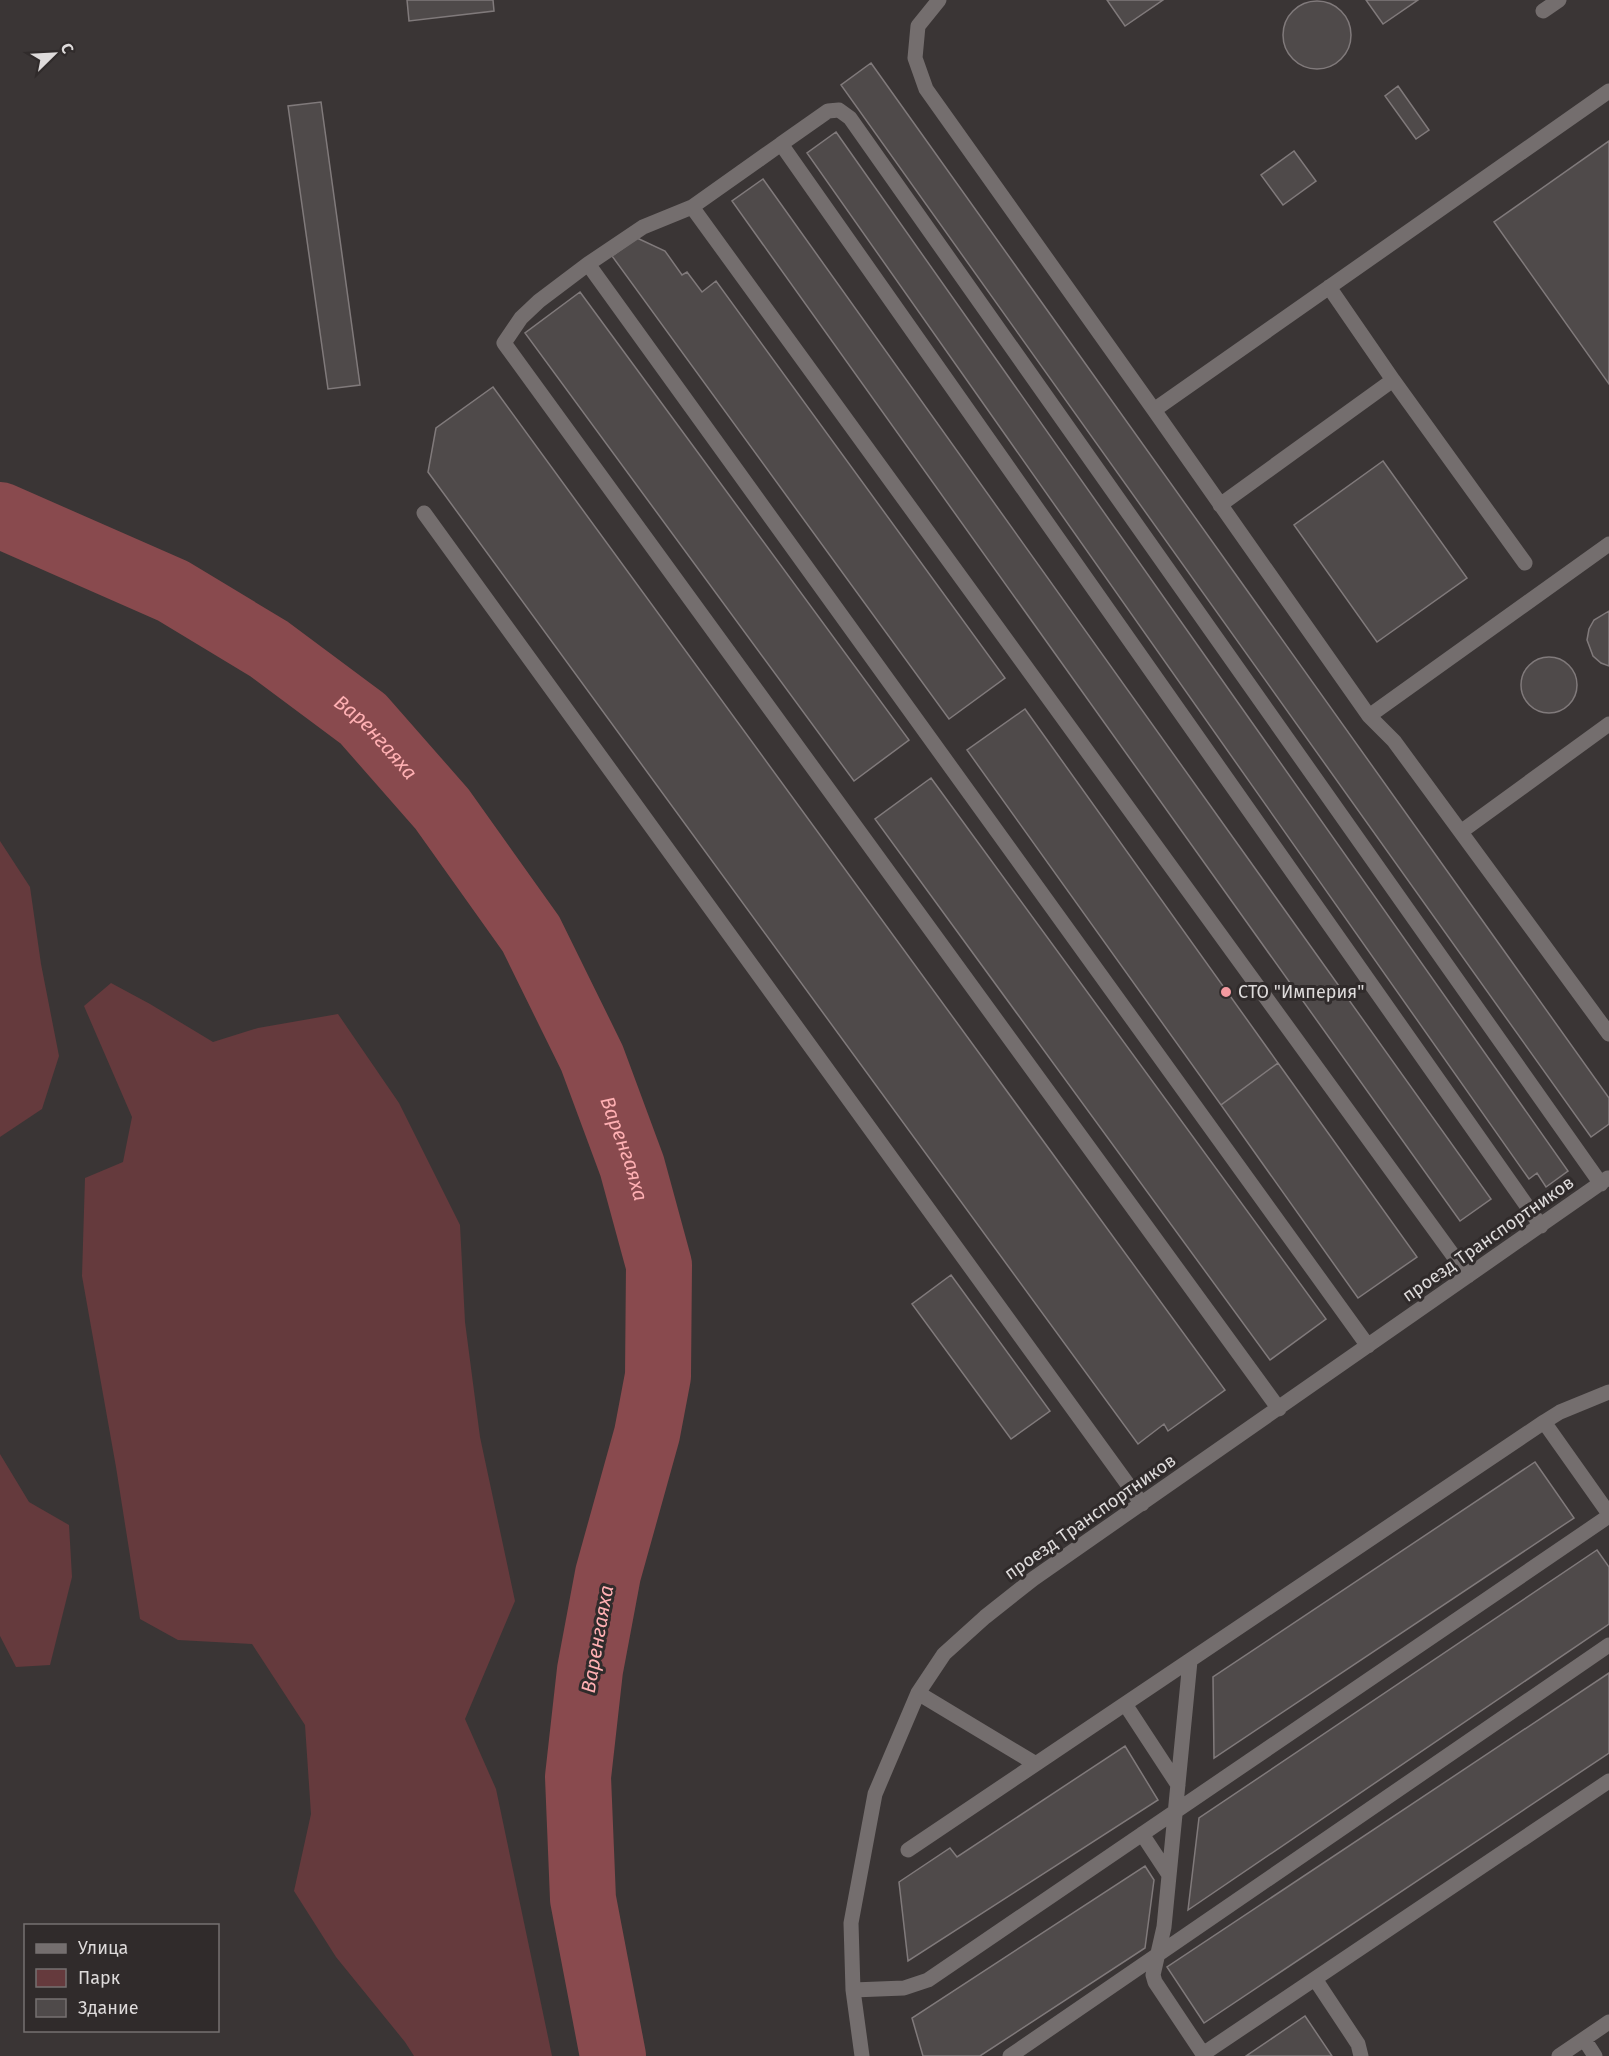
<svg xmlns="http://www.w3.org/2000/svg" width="1609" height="2056" viewBox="0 0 1609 2056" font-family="'Fira Sans',sans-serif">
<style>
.green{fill:#653a3d}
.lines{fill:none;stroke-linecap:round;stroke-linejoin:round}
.river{stroke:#894a4e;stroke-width:66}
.building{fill:#4f4a4a;stroke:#807a7b;stroke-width:1.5}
.minor{stroke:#746e6e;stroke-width:15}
.poi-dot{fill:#f49aa0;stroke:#302b2b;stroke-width:2}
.labels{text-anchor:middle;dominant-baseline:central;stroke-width:6;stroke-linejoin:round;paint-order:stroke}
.poi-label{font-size:18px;fill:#dedbdb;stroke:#302b2b;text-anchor:start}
.street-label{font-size:18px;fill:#dedbdb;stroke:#302b2b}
.water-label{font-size:20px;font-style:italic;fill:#ffb0b3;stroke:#302b2b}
</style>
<rect width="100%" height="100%" fill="#3a3535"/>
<path class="green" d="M0,841l30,46 11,77 18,92 -17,53 -42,28z
M111,983l39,21 63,38 45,-14 80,-14 61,89 61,122 5,97 15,115 35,164 -50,118 31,70 56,267h-138l-9,-14 -69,-85 -42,-66 17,-77 -6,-89 -53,-81 -74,-4 -38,-21 -24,-152 -34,-191 3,-98 38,-16 9,-45 -48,-111z
M0,1454l29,48 40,23 3,52 -22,88 -34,2 -16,-31z"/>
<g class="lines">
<path class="river" id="s1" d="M0,515l173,76 96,58 94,70 79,90 89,125 61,124 40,108 27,99 -1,111 -11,58 -39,140 -18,96 -12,107 5,122 30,157"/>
</g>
<path class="building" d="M407,0h86l1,11 -85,10z
M1107,0h56l-38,26z
M1366,0h52l-35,24z
M1283 35a34 34 0 1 1 68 0a34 34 0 1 1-68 0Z
M871,63l738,1035v26l-18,13 -750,-1052z
M1398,86l31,44 -13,9 -31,-43z
M321,102l39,283 -32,4 -40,-283z
M836,132l732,1039 -22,16 -9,-14 -8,6 -722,-1026z
M1609,141v243l-115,-162z
M1294,151l22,30 -33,24 -22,-30z
M763,179l728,1020 -31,22 -728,-1020z
M637,238l28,13 17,24 5,-3 15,20 14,-11 289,397 -56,41 -337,-463z
M580,292l329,448 -55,41 -329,-448z
M493,387l732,1003 -57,41 -4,-7 -26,20 -710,-972 8,-44z
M1383,461l84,117 -90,64 -83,-117z
M1609,611v55l-8,-3 -8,-7 -6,-16 2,-11 5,-9z
M1521 685a28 28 0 1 1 56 0a28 28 0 1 1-56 0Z
M1025,709l253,354 -57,42 -254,-355z
M931,778l395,541 -56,41 -395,-541z
M1278,1063l139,194 -59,41 -137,-193z
M951,1275l99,136 -39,28 -99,-135z
M1535,1462l39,56 -360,240 -1,-81z
M1597,1550l12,17v57l-421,286 11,-92z
M1609,1673v80l-405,270 -37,-56z
M1125,1746l33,54 -250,161 -9,-79 51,-34 7,9z
M1145,1866l9,14 -9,68 -165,108h-57l-11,-38z
M1305,2016l27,40h-86z"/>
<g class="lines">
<path class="minor" d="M939,0l-21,26 -3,32 11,31 228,321
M1543,11l16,-11
M1609,91l-455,319 215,306 25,25 215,293
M781,144l-89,63 -49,20 -55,37 -49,37 -18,17 -17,25 775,1066
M692,207l776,1069
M588,264l780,1082
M1329,287l64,93
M1220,505l173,-125 132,183
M424,513l718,991
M1369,716l240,-172
M1462,831l147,-107
M1541,1226l-760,-1082 47,-33 11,-1 11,8 751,1066
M1544,1422l16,-10 49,-20
M1190,1661l-26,266 -11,48 2,7 48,72 406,-273
M918,1693l118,71
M1125,1704l53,81
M1142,1834l27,41
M908,1850l636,-428 65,92
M1315,1979l43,65 3,12
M853,1990l51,-2 24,-8 681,-464
M1584,2039l11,17
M862,2056l-9,-66 -2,-67 24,-129 43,-101 26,-39 41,-37 48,-38 575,-401
M1010,2056l599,-411
M1559,2056l50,-34"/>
</g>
<circle class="poi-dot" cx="1226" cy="992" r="6"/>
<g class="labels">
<g class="poi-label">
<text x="1238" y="992">СТО "Империя"</text>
</g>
<g class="street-label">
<text transform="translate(1488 1239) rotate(-35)">проезд Транспортников</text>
<text transform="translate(1090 1517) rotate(-35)">проезд Транспортников</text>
</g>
<g class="water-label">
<text stroke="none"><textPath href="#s1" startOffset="440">Варенгаяха</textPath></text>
<text stroke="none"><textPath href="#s1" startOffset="926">Варенгаяха</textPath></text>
<text transform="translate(597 1639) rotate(-80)">Варенгаяха</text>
</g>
</g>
<rect x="24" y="1924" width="195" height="108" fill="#302b2b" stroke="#767171" stroke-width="1.5"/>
<rect x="36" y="1944" width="30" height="9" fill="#746e6e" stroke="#767171" stroke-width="1.5"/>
<text x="78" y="1954" font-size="18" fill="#dedbdb">Улица</text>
<rect x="36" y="1969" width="30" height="18" fill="#653a3d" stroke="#767171" stroke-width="1.5"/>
<text x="78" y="1984" font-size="18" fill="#dedbdb">Парк</text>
<rect x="36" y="1999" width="30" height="18" fill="#4f4a4a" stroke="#767171" stroke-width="1.5"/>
<text x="78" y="2014" font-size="18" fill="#dedbdb">Здание</text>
<g transform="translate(54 54) rotate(66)" stroke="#302b2b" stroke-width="4.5" paint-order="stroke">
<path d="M0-4.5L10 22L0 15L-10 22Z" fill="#dedbdb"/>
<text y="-9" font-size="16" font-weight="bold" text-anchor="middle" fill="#dedbdb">С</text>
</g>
</svg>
